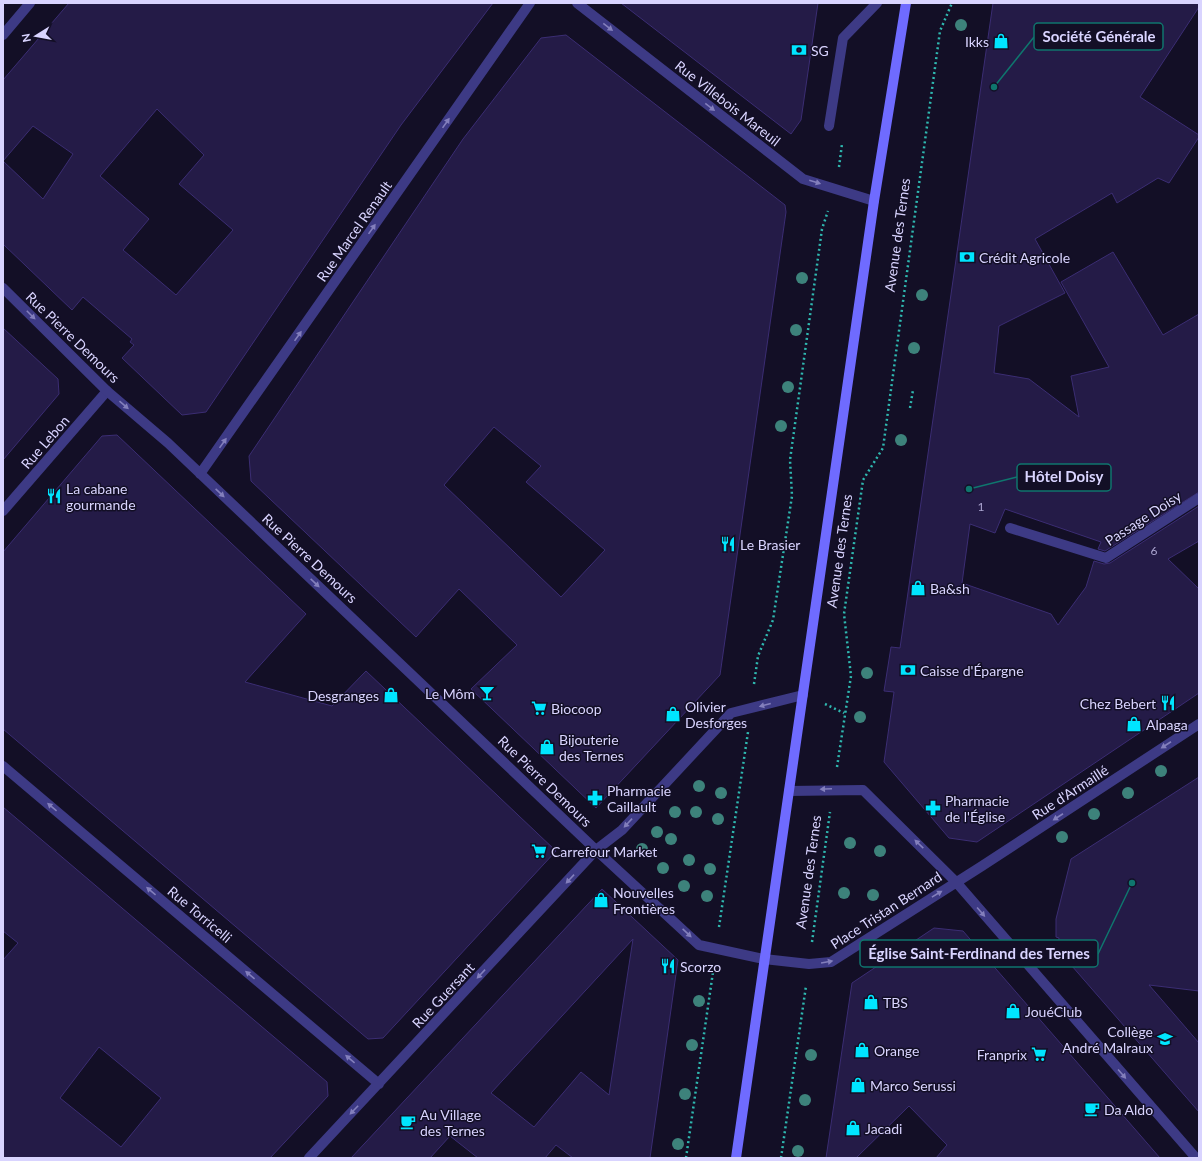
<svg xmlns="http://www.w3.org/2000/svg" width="1202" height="1161" viewBox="0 0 1202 1161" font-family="Lato,sans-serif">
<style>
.building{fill:#241b47;stroke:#3b2d73;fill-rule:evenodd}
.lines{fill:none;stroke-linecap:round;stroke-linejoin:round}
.path{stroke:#2fb8b0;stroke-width:2.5;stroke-dasharray:2 3;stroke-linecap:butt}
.service{stroke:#3d3a85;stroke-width:10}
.pedestrian{stroke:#3d3a85;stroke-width:10}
.minor{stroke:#3d3a85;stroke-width:10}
.secondary{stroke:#6f6bff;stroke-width:10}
.tree{fill:#3d827b}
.oneway{fill:#837fbc}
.labels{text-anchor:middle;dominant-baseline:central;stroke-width:3;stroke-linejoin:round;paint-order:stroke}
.number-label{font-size:12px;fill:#aca6d1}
.poi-label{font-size:14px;fill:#d9d4ff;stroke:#130f26;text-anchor:start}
.street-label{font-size:14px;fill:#d9d4ff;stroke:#130f26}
.leader{fill:none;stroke:#0f766e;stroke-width:1.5}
.callout-dot{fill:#0f766e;stroke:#130f26;stroke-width:1.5}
.callout{fill:#130f26;stroke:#0f766e;stroke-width:1.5}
.callout-label{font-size:15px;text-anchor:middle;font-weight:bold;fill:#d9d4ff}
</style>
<rect width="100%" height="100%" fill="#130f26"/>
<path class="building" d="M69,3h424l-92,122 -195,287 -24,3 -60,-57 12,-13 -4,-3 2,-3 -49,-42 -11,13 -69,-66v-164zM157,109l47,46 -25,29 54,46 -57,65 -53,-45 26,-31 -49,-43zM33,126l40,28 -30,45 -40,-38z
M621,3h197l-17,117 -10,14z
M993,3h206v4l-59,90 59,38v2l-30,46 -11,-5 -41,25 -5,-10 -77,46 30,54 -66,33 -5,47 35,6 50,38 -8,-41 38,-9 -48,-85 52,-30 50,83 36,-21v178l-94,59 -7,-2 3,-7 -96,-33 -10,24 -25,-9 -8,59 89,31 7,11 28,-38 8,-26 10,3 6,-1 89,-57v35l-31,18 31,30v104l-222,149 -28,-4 -65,-76 10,-70 -10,-1 7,-44 9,1z
M566,35l219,170 1,7 -66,463 -124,133 -125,-119 46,-44 -58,-56 -43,48 -165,-156 -2,-25 214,-317 78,-101zM494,427l47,39 -15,16 79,68 -44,47 -117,-112z
M3,328l55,51 1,15 -56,66z
M117,435l189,179 -61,68 87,24 34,-35 190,180 -173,187 -15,1 -365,-310v-177l99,-116z
M1199,777v214l-50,-6 50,58v69l-141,-162 1,-12 -3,-1v-18l15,-60z
M3,807l324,275 1,14 -58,62h-267v-198l15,-17 -15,-12zM99,1047l62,51 -40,49 -61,-49z
M602,889l76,71 -28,198h-77l-17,-13 -11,13h-67l-28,-22 -20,22h-79zM633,939l-24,156 -28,-23 -47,55 -43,-34z
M934,928l29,3 197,227h-224l11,-13 -38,-39 -53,52h-30l26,-175z"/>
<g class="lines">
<path class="path" d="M839,167l3,-23
M910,408l3,-18
M754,684l4,-28 15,-36 19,-124 -2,-36 32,-231 6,-18
M825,704l19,9
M837,767l14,-91 -7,-62 19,-134 20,-32 57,-417 12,-28
M719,927l29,-195
M812,942l18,-130
M686,1158l27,-186
M781,1158l25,-172"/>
<path class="service" d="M829,126l14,-88 34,-35
M1010,528l96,30 93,-60"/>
<path class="pedestrian" d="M3,511l104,-120"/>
<path class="minor" d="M577,3l226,176 71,22
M3,35l27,-32
M3,288l104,103 61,52 428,407 103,95 65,14 45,5 22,-2 151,-96 217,-142
M200,474l330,-471
M3,766l376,318
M789,791l74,-1 93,92 240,276
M309,1158l287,-308 26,-20 109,-117 72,-18"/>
<path class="secondary" d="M736,1158l138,-957 32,-198"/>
</g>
<g class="tree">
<circle cx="961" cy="25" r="6"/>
<circle cx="802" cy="278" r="6"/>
<circle cx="922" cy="295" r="6"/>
<circle cx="796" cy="330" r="6"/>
<circle cx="914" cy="348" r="6"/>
<circle cx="788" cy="387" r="6"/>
<circle cx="781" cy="426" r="6"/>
<circle cx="901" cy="440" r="6"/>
<circle cx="867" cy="673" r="6"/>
<circle cx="860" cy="717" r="6"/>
<circle cx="1161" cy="771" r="6"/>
<circle cx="699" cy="786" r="6"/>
<circle cx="721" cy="793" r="6"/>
<circle cx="1128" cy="793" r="6"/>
<circle cx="675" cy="812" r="6"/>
<circle cx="696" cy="812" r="6"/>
<circle cx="1094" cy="814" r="6"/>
<circle cx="718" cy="819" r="6"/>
<circle cx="657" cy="832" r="6"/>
<circle cx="1062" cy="837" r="6"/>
<circle cx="671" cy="839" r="6"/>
<circle cx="850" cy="843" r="6"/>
<circle cx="642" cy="849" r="6"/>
<circle cx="880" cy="851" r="6"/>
<circle cx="689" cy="860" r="6"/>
<circle cx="663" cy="868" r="6"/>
<circle cx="710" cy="869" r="6"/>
<circle cx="684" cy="886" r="6"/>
<circle cx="844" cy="893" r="6"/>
<circle cx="873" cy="895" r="6"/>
<circle cx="707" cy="896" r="6"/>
<circle cx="699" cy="1001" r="6"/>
<circle cx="692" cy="1045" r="6"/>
<circle cx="811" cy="1055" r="6"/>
<circle cx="685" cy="1094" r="6"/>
<circle cx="805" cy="1100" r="6"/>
<circle cx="678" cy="1144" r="6"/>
<circle cx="798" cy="1151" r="6"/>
</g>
<defs><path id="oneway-solid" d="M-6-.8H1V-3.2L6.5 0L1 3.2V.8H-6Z"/></defs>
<g class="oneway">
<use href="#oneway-solid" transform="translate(608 27) rotate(38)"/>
<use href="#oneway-solid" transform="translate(710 107) rotate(38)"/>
<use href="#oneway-solid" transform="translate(446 123) rotate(-55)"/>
<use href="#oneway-solid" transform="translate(815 182) rotate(17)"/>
<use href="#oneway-solid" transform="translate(372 229) rotate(-55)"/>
<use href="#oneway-solid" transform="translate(31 315) rotate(45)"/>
<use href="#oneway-solid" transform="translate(298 336) rotate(-55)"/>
<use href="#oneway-solid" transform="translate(124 405) rotate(41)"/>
<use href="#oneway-solid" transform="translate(223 443) rotate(-55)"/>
<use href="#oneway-solid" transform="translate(220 493) rotate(43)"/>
<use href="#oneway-solid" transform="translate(315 583) rotate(43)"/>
<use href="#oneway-solid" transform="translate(765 705) rotate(165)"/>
<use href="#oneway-solid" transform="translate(1166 745) rotate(147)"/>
<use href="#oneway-solid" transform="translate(826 789) rotate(178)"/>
<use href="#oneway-solid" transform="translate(52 807) rotate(-140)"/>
<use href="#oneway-solid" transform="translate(1058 817) rotate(147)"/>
<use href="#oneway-solid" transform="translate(628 823) rotate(133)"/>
<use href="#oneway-solid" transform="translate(919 844) rotate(-136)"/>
<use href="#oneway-solid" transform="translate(570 879) rotate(133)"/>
<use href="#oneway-solid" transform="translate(151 891) rotate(-140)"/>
<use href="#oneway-solid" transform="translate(937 894) rotate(-31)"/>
<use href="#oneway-solid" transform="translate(981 912) rotate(49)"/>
<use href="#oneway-solid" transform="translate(687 933) rotate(43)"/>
<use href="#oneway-solid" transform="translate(827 962) rotate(-10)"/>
<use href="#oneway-solid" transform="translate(481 974) rotate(133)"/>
<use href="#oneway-solid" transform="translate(250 975) rotate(-140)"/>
<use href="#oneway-solid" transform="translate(350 1059) rotate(-140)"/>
<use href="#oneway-solid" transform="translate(1122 1074) rotate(49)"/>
<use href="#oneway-solid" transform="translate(354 1110) rotate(134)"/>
</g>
<defs>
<g id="shop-bare" transform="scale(1.2)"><path d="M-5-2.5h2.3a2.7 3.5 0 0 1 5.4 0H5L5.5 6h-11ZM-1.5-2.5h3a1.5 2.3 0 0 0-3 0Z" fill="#00e5ff" stroke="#130f26" stroke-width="2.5" paint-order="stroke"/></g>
<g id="bank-bare" transform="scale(1.2)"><path d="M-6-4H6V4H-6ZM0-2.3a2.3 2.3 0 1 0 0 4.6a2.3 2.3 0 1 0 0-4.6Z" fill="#00e5ff" stroke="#130f26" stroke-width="2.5" paint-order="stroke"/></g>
<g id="restaurant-bare" transform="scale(1.2)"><path d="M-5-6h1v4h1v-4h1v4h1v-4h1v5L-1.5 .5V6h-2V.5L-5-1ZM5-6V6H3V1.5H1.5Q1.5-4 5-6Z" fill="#00e5ff" stroke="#130f26" stroke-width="2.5" paint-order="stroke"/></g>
<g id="bar-bare" transform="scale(1.2)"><path d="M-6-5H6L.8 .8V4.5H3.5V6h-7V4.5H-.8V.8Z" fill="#00e5ff" stroke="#130f26" stroke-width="2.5" paint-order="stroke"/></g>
<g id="supermarket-bare" transform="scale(1.2)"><path d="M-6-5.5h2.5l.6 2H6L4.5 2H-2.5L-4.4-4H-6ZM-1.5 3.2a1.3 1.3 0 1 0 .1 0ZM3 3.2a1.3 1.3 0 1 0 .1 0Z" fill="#00e5ff" stroke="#130f26" stroke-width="2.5" paint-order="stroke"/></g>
<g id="pharmacy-bare" transform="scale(1.2)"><path d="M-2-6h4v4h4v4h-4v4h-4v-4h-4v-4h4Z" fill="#00e5ff" stroke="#130f26" stroke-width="2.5" paint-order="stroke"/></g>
<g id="school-bare" transform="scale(1.2)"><path d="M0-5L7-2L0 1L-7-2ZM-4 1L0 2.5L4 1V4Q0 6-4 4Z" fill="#00e5ff" stroke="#130f26" stroke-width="2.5" paint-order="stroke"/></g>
<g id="cafe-bare" transform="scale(1.2)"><path d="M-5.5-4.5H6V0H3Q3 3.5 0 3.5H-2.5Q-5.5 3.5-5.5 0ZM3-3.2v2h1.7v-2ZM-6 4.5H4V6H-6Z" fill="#00e5ff" stroke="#130f26" stroke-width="2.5" paint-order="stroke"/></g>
</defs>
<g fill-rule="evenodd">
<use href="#shop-bare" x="1001" y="41"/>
<use href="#bank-bare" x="799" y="50"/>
<use href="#bank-bare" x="967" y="257"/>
<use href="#restaurant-bare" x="54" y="496"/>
<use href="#restaurant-bare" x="728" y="544"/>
<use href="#shop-bare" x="918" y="588"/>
<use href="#bank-bare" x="908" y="670"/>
<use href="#bar-bare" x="487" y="693"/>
<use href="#shop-bare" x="391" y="695"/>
<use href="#restaurant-bare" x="1168" y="703"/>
<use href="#supermarket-bare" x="539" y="708"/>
<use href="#shop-bare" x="673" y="714"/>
<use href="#shop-bare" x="1134" y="724"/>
<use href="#shop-bare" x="547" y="747"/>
<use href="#pharmacy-bare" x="595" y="798"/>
<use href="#pharmacy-bare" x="933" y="808"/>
<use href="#supermarket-bare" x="539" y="851"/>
<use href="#shop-bare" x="601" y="900"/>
<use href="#restaurant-bare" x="668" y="966"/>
<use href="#shop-bare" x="871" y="1002"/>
<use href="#shop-bare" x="1013" y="1011"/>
<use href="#school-bare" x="1165" y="1039"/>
<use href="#shop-bare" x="862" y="1050"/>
<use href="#supermarket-bare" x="1039" y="1054"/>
<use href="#shop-bare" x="858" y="1085"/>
<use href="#cafe-bare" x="1092" y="1109"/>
<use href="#cafe-bare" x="408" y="1122"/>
<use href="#shop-bare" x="853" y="1128"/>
</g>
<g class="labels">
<g class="number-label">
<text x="981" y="506">1</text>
<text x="1154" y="550">6</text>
</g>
<g class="poi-label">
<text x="989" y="41" text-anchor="end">Ikks</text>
<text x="811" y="50">SG</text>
<text x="979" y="257">Crédit Agricole</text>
<text x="66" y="488">La cabane<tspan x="66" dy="16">gourmande</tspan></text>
<text x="740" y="544">Le Brasier</text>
<text x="930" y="588">Ba&amp;sh</text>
<text x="920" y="670">Caisse d'Épargne</text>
<text x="475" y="693" text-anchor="end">Le Môm</text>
<text x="379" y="695" text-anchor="end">Desgranges</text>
<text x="1156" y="703" text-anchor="end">Chez Bebert</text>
<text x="685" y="706">Olivier<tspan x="685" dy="16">Desforges</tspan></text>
<text x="551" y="708">Biocoop</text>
<text x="1146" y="724">Alpaga</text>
<text x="559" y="739">Bijouterie<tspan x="559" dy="16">des Ternes</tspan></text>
<text x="607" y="790">Pharmacie<tspan x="607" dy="16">Caillault</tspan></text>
<text x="945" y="800">Pharmacie<tspan x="945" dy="16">de l'Église</tspan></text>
<text x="551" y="851">Carrefour Market</text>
<text x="613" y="892">Nouvelles<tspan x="613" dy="16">Frontières</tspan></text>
<text x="680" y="966">Scorzo</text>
<text x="883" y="1002">TBS</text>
<text x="1025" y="1011">JouéClub</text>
<text x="1153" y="1031" text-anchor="end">Collège<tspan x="1153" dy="16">André Malraux</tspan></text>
<text x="874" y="1050">Orange</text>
<text x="1027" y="1054" text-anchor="end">Franprix</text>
<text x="870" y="1085">Marco Serussi</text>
<text x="1104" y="1109">Da Aldo</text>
<text x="420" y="1114">Au Village<tspan x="420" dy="16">des Ternes</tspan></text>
<text x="865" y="1128">Jacadi</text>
</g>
<g class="street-label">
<text transform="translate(728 103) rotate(38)">Rue Villebois Mareuil</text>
<text transform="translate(354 231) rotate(-55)">Rue Marcel Renault</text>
<text transform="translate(897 235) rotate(-82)">Avenue des Ternes</text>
<text transform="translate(73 337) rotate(44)">Rue Pierre Demours</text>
<text transform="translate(45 442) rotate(-49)">Rue Lebon</text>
<text transform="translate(1143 518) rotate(-33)">Passage Doisy</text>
<text transform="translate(839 551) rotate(-82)">Avenue des Ternes</text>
<text transform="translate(310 558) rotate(43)">Rue Pierre Demours</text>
<text transform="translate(545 781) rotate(44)">Rue Pierre Demours</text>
<text transform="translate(1070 792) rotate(-33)">Rue d'Armaillé</text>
<text transform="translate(808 872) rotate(-82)">Avenue des Ternes</text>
<text transform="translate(886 910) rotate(-33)">Place Tristan Bernard</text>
<text transform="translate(200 914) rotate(40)">Rue Torricelli</text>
<text transform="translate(443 995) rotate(-47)">Rue Guersant</text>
</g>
</g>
<path class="leader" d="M994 87L1034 37M969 489L1017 477M1132 883L1098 954"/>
<g class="callout-dot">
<circle cx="994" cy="87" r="4"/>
<circle cx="969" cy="489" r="4"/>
<circle cx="1132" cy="883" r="4"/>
</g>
<g class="callout">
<rect x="1034" y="23" width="129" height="27" rx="4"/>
<rect x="1017" y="464" width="94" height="27" rx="4"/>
<rect x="860" y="940" width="238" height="27" rx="4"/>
</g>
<g class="callout-label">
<text x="1099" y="42">Société Générale</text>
<text x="1064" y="482">Hôtel Doisy</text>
<text x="979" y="959">Église Saint-Ferdinand des Ternes</text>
</g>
<rect width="1202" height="1161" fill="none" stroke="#d9d4ff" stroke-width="8"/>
<g transform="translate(36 36) rotate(259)" stroke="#130f26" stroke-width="3" paint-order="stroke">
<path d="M0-3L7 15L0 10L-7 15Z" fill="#d9d4ff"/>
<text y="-6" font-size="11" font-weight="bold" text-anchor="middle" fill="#d9d4ff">N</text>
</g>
</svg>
